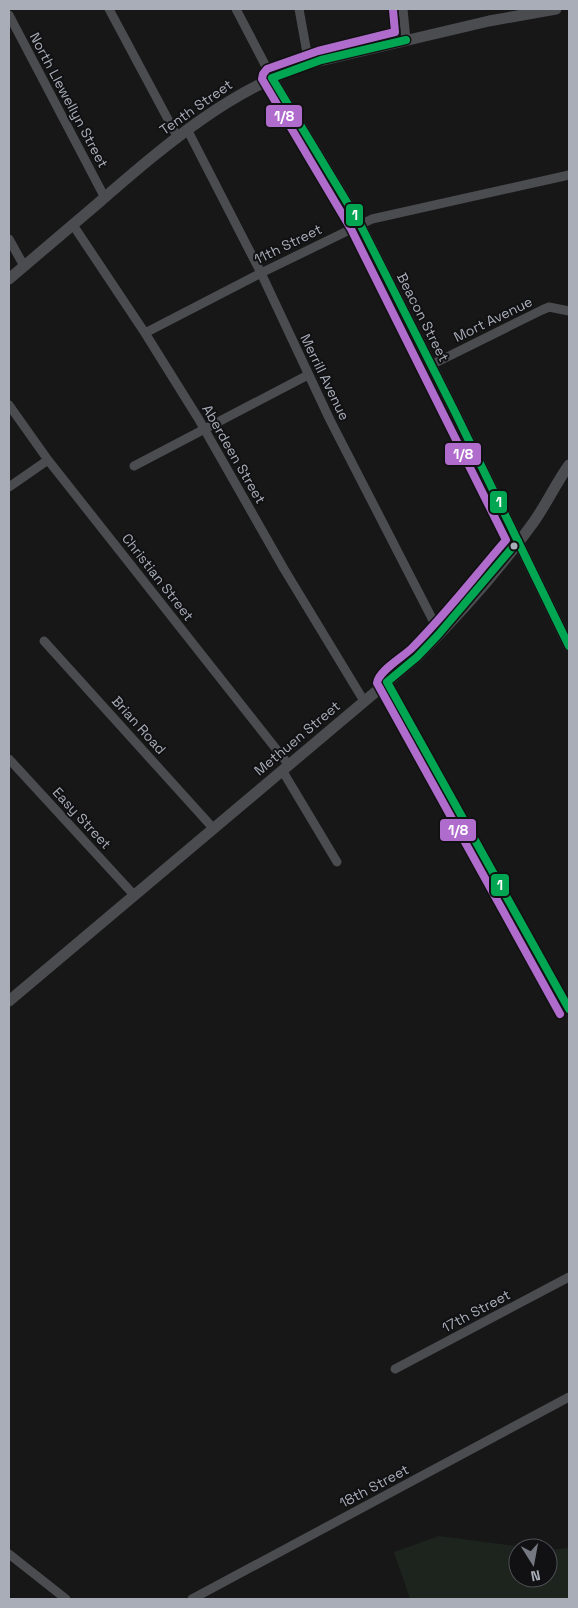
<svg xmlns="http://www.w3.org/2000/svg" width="578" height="1608" viewBox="0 0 578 1608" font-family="'Space Grotesk',sans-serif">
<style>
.green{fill:#1d241e}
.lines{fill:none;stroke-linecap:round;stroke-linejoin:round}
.minor{stroke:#4b4c50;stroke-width:9}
.tertiary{stroke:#4b4c50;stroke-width:11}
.bus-1-casing{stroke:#111113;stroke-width:11}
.bus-2-casing{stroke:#111113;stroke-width:11}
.bus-1{stroke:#00a651;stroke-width:8}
.bus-2{stroke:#b06ccc;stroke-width:8}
.bus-dot{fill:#a8adb8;stroke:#111113;stroke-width:2}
.labels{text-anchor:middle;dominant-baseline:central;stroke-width:4;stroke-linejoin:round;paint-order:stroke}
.street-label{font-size:14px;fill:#a8adb8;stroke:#111113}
.line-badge{stroke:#111113;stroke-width:2}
.badge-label{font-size:14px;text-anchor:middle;font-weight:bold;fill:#fff}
</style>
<rect width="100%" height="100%" fill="#171717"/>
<path class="green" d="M439,1536l93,12h-14v30h30v-28l21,-2v51h-159l-16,-47z"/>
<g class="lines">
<path class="minor" d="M109,9l69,129
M236,9l36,69
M299,9l10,55
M403,9l3,31
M9,15l96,183
M188,131l73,142 69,147 110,214
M73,225l72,108 53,85 86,151 80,132
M9,239l15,27
M145,333l116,-60 111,-54 197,-44
M431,365l111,-55 7,-3 20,4
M9,405l39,55 240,304
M134,466l174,-91
M9,487l39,-27
M44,641l169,187
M387,682l182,327
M9,759l125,136
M282,770l55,92
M395,1369l174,-92
M9,1554l57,45
M192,1599l377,-202"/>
<path class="tertiary" d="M272,78l88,146 95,188 114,234
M9,279c29,-25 58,-49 87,-74 66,-57 135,-118 219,-143l174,-41 67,-12
M9,1001l408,-344c41,-41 82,-87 116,-134 13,-18 23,-40 36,-58"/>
<g class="bus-1-casing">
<path id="bus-1" d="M272,78l88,146 95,188 114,234
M272,78l49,-18 85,-20
M518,541l-80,94 -21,22 -30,25 182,327"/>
</g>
<g class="bus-2-casing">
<path id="bus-2" d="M393,10l2,22 -77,19 -51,18 -4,5 -1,5 89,150 155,311c-31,36 -60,74 -94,108 -9,9 -34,23 -35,35l183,331"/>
</g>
<use href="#bus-1" class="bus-1"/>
<use href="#bus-2" class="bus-2"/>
</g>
<circle class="bus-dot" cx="514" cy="546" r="4.5"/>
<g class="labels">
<g class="street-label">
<text transform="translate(69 100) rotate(62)">North Llewellyn Street</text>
<text transform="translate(196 107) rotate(-35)">Tenth Street</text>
<text transform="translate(288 244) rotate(-26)">11th Street</text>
<text transform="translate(423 317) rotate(63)">Beacon Street</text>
<text transform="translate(493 319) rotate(-26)">Mort Avenue</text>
<text transform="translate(325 377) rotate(64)">Merrill Avenue</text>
<text transform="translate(234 454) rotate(60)">Aberdeen Street</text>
<text transform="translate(158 577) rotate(52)">Christian Street</text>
<text transform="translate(139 725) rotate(48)">Brian Road</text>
<text transform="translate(297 738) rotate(-40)">Methuen Street</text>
<text transform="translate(82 818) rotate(47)">Easy Street</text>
<text transform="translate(476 1311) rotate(-28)">17th Street</text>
<text transform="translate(374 1486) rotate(-28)">18th Street</text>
</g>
</g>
<g class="line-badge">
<rect x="265" y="104" width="38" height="24" rx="5" fill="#b06ccc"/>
<rect x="345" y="203" width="19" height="24" rx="5" fill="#00a651"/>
<rect x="444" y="442" width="38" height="24" rx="5" fill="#b06ccc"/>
<rect x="489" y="490" width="19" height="24" rx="5" fill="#00a651"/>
<rect x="439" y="818" width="38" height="24" rx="5" fill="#b06ccc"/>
<rect x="490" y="873" width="20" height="24" rx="5" fill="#00a651"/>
</g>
<g class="badge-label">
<text x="284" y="121">1/8</text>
<text x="355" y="220">1</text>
<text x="463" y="459">1/8</text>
<text x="499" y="507">1</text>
<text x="458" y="835">1/8</text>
<text x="500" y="890">1</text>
</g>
<rect width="578" height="1608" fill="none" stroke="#a8adb8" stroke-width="20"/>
<g transform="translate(533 1563) rotate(169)"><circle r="24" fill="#111113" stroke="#4d4f55"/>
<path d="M0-4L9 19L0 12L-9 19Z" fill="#757880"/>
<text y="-8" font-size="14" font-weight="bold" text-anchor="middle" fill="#a8adb8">N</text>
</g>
</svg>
